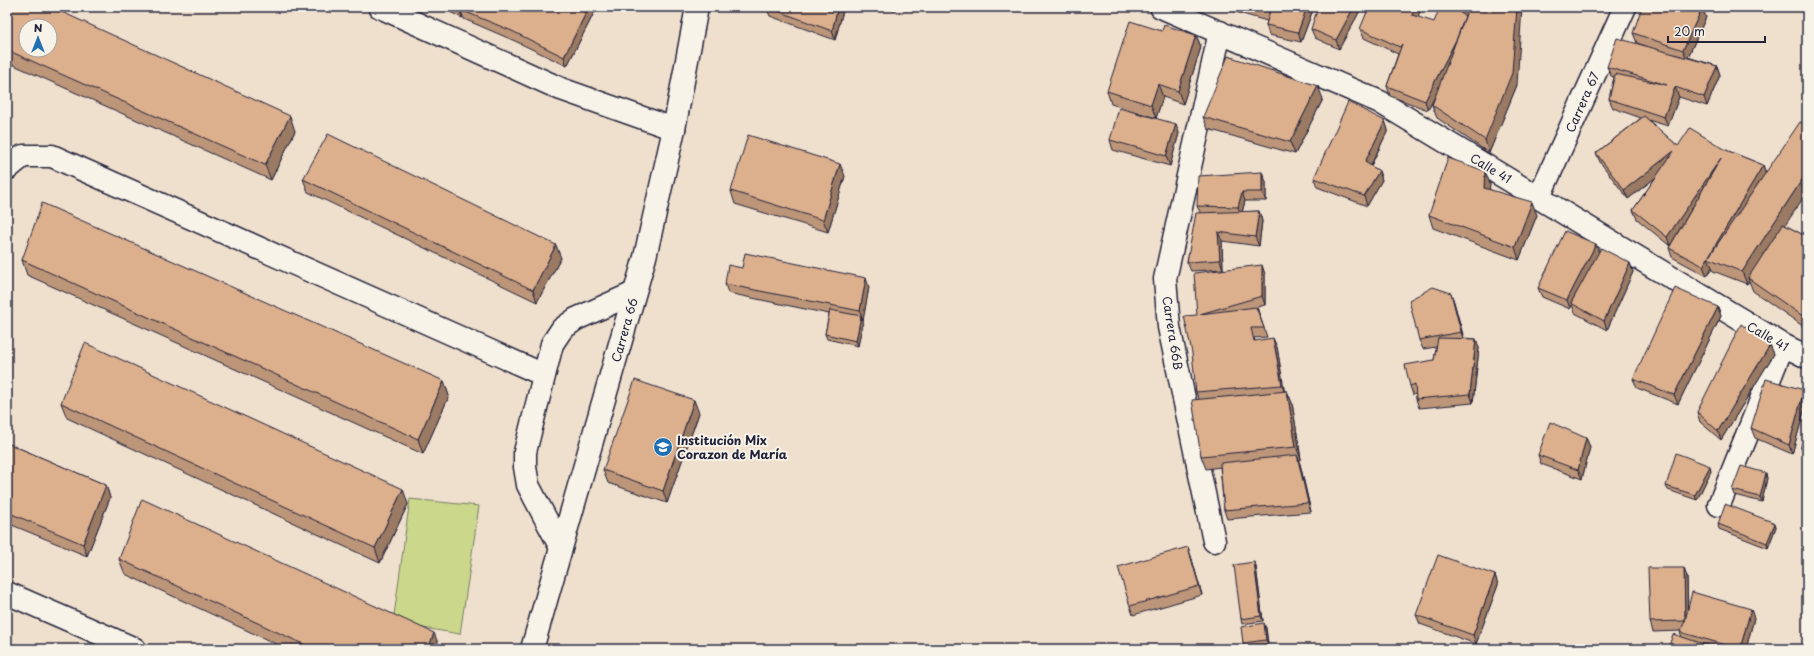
<svg xmlns="http://www.w3.org/2000/svg" width="1814" height="656" viewBox="0 0 1814 656" font-family="'Playpen Sans',sans-serif">
<style>
.green{fill:#cbd88c;stroke:#767d64}
.lines{fill:none;stroke-linecap:round;stroke-linejoin:round}
.minor-casing{stroke:#22223b;stroke-width:25}
.tertiary-casing{stroke:#22223b;stroke-width:25}
.minor{stroke:#f7f3e8;stroke-width:22}
.tertiary{stroke:#f7f3e8;stroke-width:22}
.wall{fill:#bd9679;stroke:#22223b}
.shaded-wall{fill:#9a7a63;stroke:#22223b}
.building{fill:#dcaf8d;stroke:#22223b;fill-rule:evenodd}
.labels{text-anchor:middle;dominant-baseline:central;stroke-width:4;stroke-linejoin:round;paint-order:stroke}
.street-label{font-size:12px;fill:#22223b;stroke:#f7f3e8}
.poi-label{font-size:12px;font-weight:bold;fill:#22223b;stroke:#f7f3e8;text-anchor:start}
</style>
<rect width="100%" height="100%" fill="#efdfcd"/>
<filter id="ink" filterUnits="userSpaceOnUse"><feTurbulence type="fractalNoise" baseFrequency=".025" numOctaves="2"/><feDisplacementMap in="SourceGraphic" scale="8" xChannelSelector="R" yChannelSelector="G"/><feConvolveMatrix kernelMatrix="1 2 1 2 8 2 1 2 1" color-interpolation-filters="sRGB"/></filter>
<g filter="url(#ink)">
<path class="green" d="M410,499l69,7 -19,128 -67,-11z"/>
<g class="lines">
<g class="minor-casing">
<path id="minor" d="M380,7l181,82 113,40
M1161,7l219,95 403,243 24,12
M7,169l16,-13h29l492,219
M1539,197l86,-190
M1719,505l64,-160
M1214,541l-45,-214 -4,-48 55,-247
M561,548l-33,-63 -3,-18v-15l27,-108 10,-15 14,-10 58,-26
M7,593l128,56"/>
</g>
<g class="tertiary-casing">
<path id="tertiary" d="M532,649l113,-392 29,-128 23,-122"/>
</g>
<use href="#minor" class="minor"/>
<use href="#tertiary" class="tertiary"/>
</g>
<path class="wall" d="M7,7l288,124 -24,49 -264,-118z
M440,7h157l-30,59 -52,-25 -51,-22 -1,-2 -1,1z
M766,7h78l-9,33 -65,-24z
M883,7h13l-1,4z
M1218,7h96l-13,35 -32,-7 -3,-10 1,-4z
M1362,7l-23,42 -24,-11 -4,-9z
M1702,8l4,9 -18,40 29,9 3,9 -13,31 -28,-9 -11,29 -20,-6 30,26 48,4 37,15 22,60 22,12v92l-54,-38 -4,-10 -2,3 -34,-13 -1,-4 -5,9 -35,-19 -3,-9 1,-2 -33,-27 -4,-9 23,-33 -28,22 -28,-37 -4,-9 45,-35 -28,-10 -4,-9 5,-22 -3,-1 -4,-9 39,-21 -9,-3 -4,-10z
M1418,17l99,68 -28,68 -52,-35 -5,-13 6,-14 -10,19 -38,-14 -3,-10 11,-32 -34,-16 -4,-9z
M1162,31l34,4 5,12 -18,57 -20,-7 -7,21 -45,-14 -4,-13z
M1323,99l-28,55 -87,-25 -5,-12z
M1385,121l3,9 -17,36 8,5 3,9 -15,26 -50,-19 -3,-9z
M1176,124l3,9 -9,33 -57,-16 -3,-10z
M1485,171l5,13 -1,5 48,26 -18,45 -86,-32 -4,-13z
M1262,172l4,10v19h-21l-3,11 17,-1 3,10 -3,25 -37,-5 1,28 -32,2 -4,-9 13,-50 -3,-6z
M845,176l-17,56 -93,-28 -4,-13z
M303,179l258,79 -24,44 -229,-110z
M1596,244l3,8 31,11 3,9 -26,58 -32,-17 -3,-8 -2,4 -28,-12 -4,-9z
M22,260l422,121 5,15 -26,58 -396,-179z
M742,268l127,19 -11,59 -31,-7 -2,-5 4,-20 -101,-21 -3,-9z
M1265,274v31l-8,2 10,30 -13,1 1,3 22,6 7,44h3l5,12 9,56 -3,1 2,4 11,48 -84,7 -3,-9 -4,-43 -14,2 -5,-13 -2,-56 -3,-8 1,-77z
M1451,293l3,9 10,36 12,1 3,9 -6,55 -54,5 -3,-9v-5l-3,1 -3,-9 24,-26 2,-13 -13,2 -4,-9z
M1718,307l3,9 -43,88 -41,-16 -4,-9z
M1770,345l4,9 -53,86 -21,-18 -3,-10z
M1807,398v3l-15,53 -37,-16 -4,-10z
M61,403l347,101 -28,59 -313,-145z
M699,413l-32,90 -59,-20 -5,-13z
M1807,425v32l-3,-1 -3,-9z
M1586,438l4,9 -8,32 -41,-15 -3,-9z
M7,443l99,42 4,13 -23,58 -80,-33z
M1711,471l-14,29 -29,-10 -2,-4z
M1767,478l-5,24 -28,-7 -2,-5z
M1775,523l1,4 -8,21 -49,-19 -1,-5z
M1191,556l11,39 -69,20 -3,-9z
M119,559l321,89 -1,1h-152l-162,-75z
M1254,562l2,5 7,54 -21,3 -1,-5z
M1495,575l3,10 -22,59 -56,-20 -4,-9z
M1687,577l1,32 66,9 -8,31h-78l14,-12 -2,-5 1,-1 -28,1 -3,-10z
M1266,628l2,16 -23,4 -2,-5z"/>
<path class="shaded-wall" d="M460,7l2,3h-1l2,7 -1,1 -3,-9z
M589,7h8l-30,59 -3,-9z
M838,7h6l-9,33 -3,-9z
M1269,7h7l-3,16 -5,-13z
M1307,7h7l-13,35 -3,-10z
M1354,7h8l-23,42 -3,-9z
M1415,7h7l-7,17 -3,-9z
M1462,7h8l-8,14 -3,-9z
M1517,7h5l-5,78 -28,68 -4,-13z
M1702,8l4,9 -19,42 -4,-9z
M1468,17l3,10 -43,83 -3,-9z
M1196,35l5,12 -18,57 -5,-13z
M1717,66l3,9 -13,31 -3,-9z
M1158,84l5,13 -7,21 -5,-13z
M1318,86l5,13 -28,55 -5,-12z
M1675,87l4,10 -11,29 -4,-9z
M290,116l5,15 -24,49 -6,-15z
M1385,121l3,9 -20,41 -3,-9z
M1176,124l3,9 -9,33 -4,-10z
M1674,151l4,9 -50,39 -4,-9z
M1721,158l-51,88 -3,-9z
M840,164l5,12 -17,56 -5,-12z
M1763,165l3,10 -58,83 4,9 -5,9 -4,-10z
M1379,171l3,9 -15,26 -3,-10z
M1485,171l5,13 -2,16 -4,-12z
M1262,172l4,10v19l-4,-9z
M1807,172v20l-57,87 -2,-1 1,3 -2,3 -5,-12z
M1242,192l3,9 -4,15 -3,-9z
M1532,202l5,13 -18,45 -4,-13z
M1259,211l3,10 -3,25 -4,-9z
M1218,232l4,9 1,28 -3,-9z
M1596,244l3,9 -28,50 1,2 -2,4 -3,-9z
M556,245l5,13 -24,44 -4,-12z
M1630,263l3,9 -26,58 -3,-9z
M1262,265l3,9v31l-3,-9z
M866,278l3,9 -6,34 -3,-10z
M1451,293l3,9 10,39 -3,-9z
M1718,307l3,9 -43,88 -4,-9z
M861,316l2,5 -5,25 -2,-5z
M1273,338l4,9 8,47 -3,-9z
M1476,339l3,9 -6,55 -3,-9z
M1770,345l4,9 -53,86 -3,-9z
M444,381l5,15 -26,58 -5,-15z
M1804,390l3,8v3l-15,53 -3,-9z
M1287,391l5,12 9,56 -5,-12z
M694,400l5,13 -32,90 -4,-12z
M1586,438l4,9 -8,32 -4,-9z
M1297,455l3,9 11,48 -3,-9z
M1710,466l1,5 -14,29 -2,-5z
M1766,473l1,5 -5,24 -2,-5z
M106,485l4,13 -23,58 -4,-12z
M403,489l5,15 -28,59 -5,-15z
M1775,523l1,4 -8,21 -1,-5z
M1188,547l3,9 11,39 -3,-9z
M1254,562l2,5 7,54 -2,-5z
M1684,568l3,9 1,54 -3,-10z
M1495,575l3,10 -22,59 -3,-9z
M1751,609l3,9 -8,31h-6z
M1264,623l2,5 2,16 -2,-4z
M434,633l6,15 -1,1h-11z"/>
<path class="building" d="M7,7h44l239,109 -25,49 -258,-115zM26,26h24v24h-24z
M461,7h128l-25,50 -52,-26 -51,-21z
M767,7h71l-6,24z
M1257,7h12l-1,3z
M1271,7h36l-9,25 -32,-7z
M1318,7h36l-18,33 -25,-11z
M1369,7h46l-3,8 22,7 6,-15h22l-3,5 6,4 -7,20 -33,65 -38,-15 15,-42 -2,3 -40,-18z
M1466,7h51l-5,66 -27,67 -53,-35 34,-91z
M1642,7h55l5,1 -19,42 -50,-17z
M1130,21l32,10 2,-6 32,10 -18,56 -20,-7 -7,21 -44,-14z
M1617,38l100,28 -13,31 -29,-10 -11,30 -55,-18 6,-25 52,11 -60,-18z
M1228,56l90,30 -28,56 -87,-25z
M1348,102l37,19 -20,41 14,9 -15,25 -50,-18z
M1119,108l57,16 -10,32 -56,-16z
M1644,116l34,30 12,-18 36,22 37,15 -60,101 -34,-18 52,-90 -54,79 -34,-27 41,-59 -50,39 -28,-37z
M1800,122l7,3v47l-65,100 -34,-14z
M328,134l228,111 -23,45 -230,-111z
M748,135l92,29 -17,56 -92,-29z
M1448,158l37,13 -1,17 48,14 -17,45 -86,-32z
M1262,172v20h-20l-4,15 -41,-1 1,-30z
M42,203l402,178 -26,58 -396,-179z
M1259,211l-4,26 -37,-5 2,28 -33,2 9,-49z
M1783,224l24,13v82l-59,-41z
M1565,231l31,13 -29,56 -29,-12z
M1601,248l29,15 -26,58 -33,-18z
M745,253l121,25 -6,33 -135,-27 3,-19 14,3z
M1262,265v31l-62,18 56,-7 8,21h-13l3,13 19,-3 9,47 -86,7 -4,-39 -8,-37 13,-1 -3,-42z
M1433,287l18,6 10,39 -42,8 -10,-40z
M1675,288l43,19 -44,88 -41,-16z
M830,310l31,6 -5,25 -31,-7z
M1741,324l29,21 -52,86 -21,-19z
M1438,338l38,1 -6,55 -54,5 -1,-15 -5,2 -5,-21 29,-5z
M85,343l318,146 -28,59 -314,-145z
M1766,379l38,11 -15,55 -38,-17z
M635,380l59,20 -31,91 -60,-21z
M1287,391l9,56 -95,9 -9,-56z
M1550,422l36,16 -8,32 -40,-15z
M1807,425v24l-6,-2z
M7,443l99,42 -23,59 -76,-32z
M1676,453l34,13 -15,29 -29,-9z
M1297,455l11,48 -84,7 -4,-47z
M1741,466l25,7 -6,24 -28,-7z
M142,499l292,134 -6,16h-114l-195,-90z
M1725,504l50,19 -8,20 -49,-19z
M1188,547l11,39 -69,20 -12,-39z
M1438,555l57,20 -22,60 -57,-20z
M1254,562l7,54 -20,3 -7,-54z
M1648,568h36l1,53 7,-29 59,17 -11,40 -60,-17 5,-11 -35,1z
M1264,623l2,17 -23,3 -2,-16z
M1673,634l46,15h-51z
M1222,646v3h-12z"/>
</g>
<defs>
<g id="school-disc" transform="scale(1)"><circle r="9.5" fill="#1f6fb2" stroke="#f7f3e8"/><path d="M0-5L7-2L0 1L-7-2ZM-4 1L0 2.5L4 1V4Q0 6-4 4Z" fill="#fff"/></g>
</defs>
<g fill-rule="evenodd">
<use href="#school-disc" x="663" y="447"/>
</g>
<g class="labels">
<g class="street-label">
<text transform="translate(1582 102) rotate(-66)">Carrera 67</text>
<text transform="translate(1491 168) rotate(31)">Calle 41</text>
<text transform="translate(624 330) rotate(-74)">Carrera 66</text>
<text transform="translate(1173 333) rotate(81)">Carrera 66B</text>
<text transform="translate(1768 336) rotate(30)">Calle 41</text>
</g>
<g class="poi-label">
<text x="677" y="440">Institución Mix<tspan x="677" dy="14">Corazon de María</tspan></text>
</g>
</g>
<rect width="1814" height="656" fill="none" stroke="#f7f3e8" stroke-width="24"/>
<rect x="12" y="12" width="1790" height="632" fill="none" stroke="#22223b" stroke-width="1.5" filter="url(#ink)"/>
<g transform="translate(38 38)"><circle r="19" fill="#f7f3e8" stroke="#a29fa3"/>
<path d="M0-3L7 15L0 10L-7 15Z" fill="#1f6fb2"/>
<text y="-6" font-size="11" font-weight="bold" text-anchor="middle" fill="#22223b">N</text>
</g>
<path d="M1668 36v6h97v-6" fill="none" stroke="#22223b" stroke-width="2"/>
<text x="1674" y="36" font-size="12" fill="#22223b" stroke="#f7f3e8" stroke-width="3" paint-order="stroke">20 m</text>
</svg>
